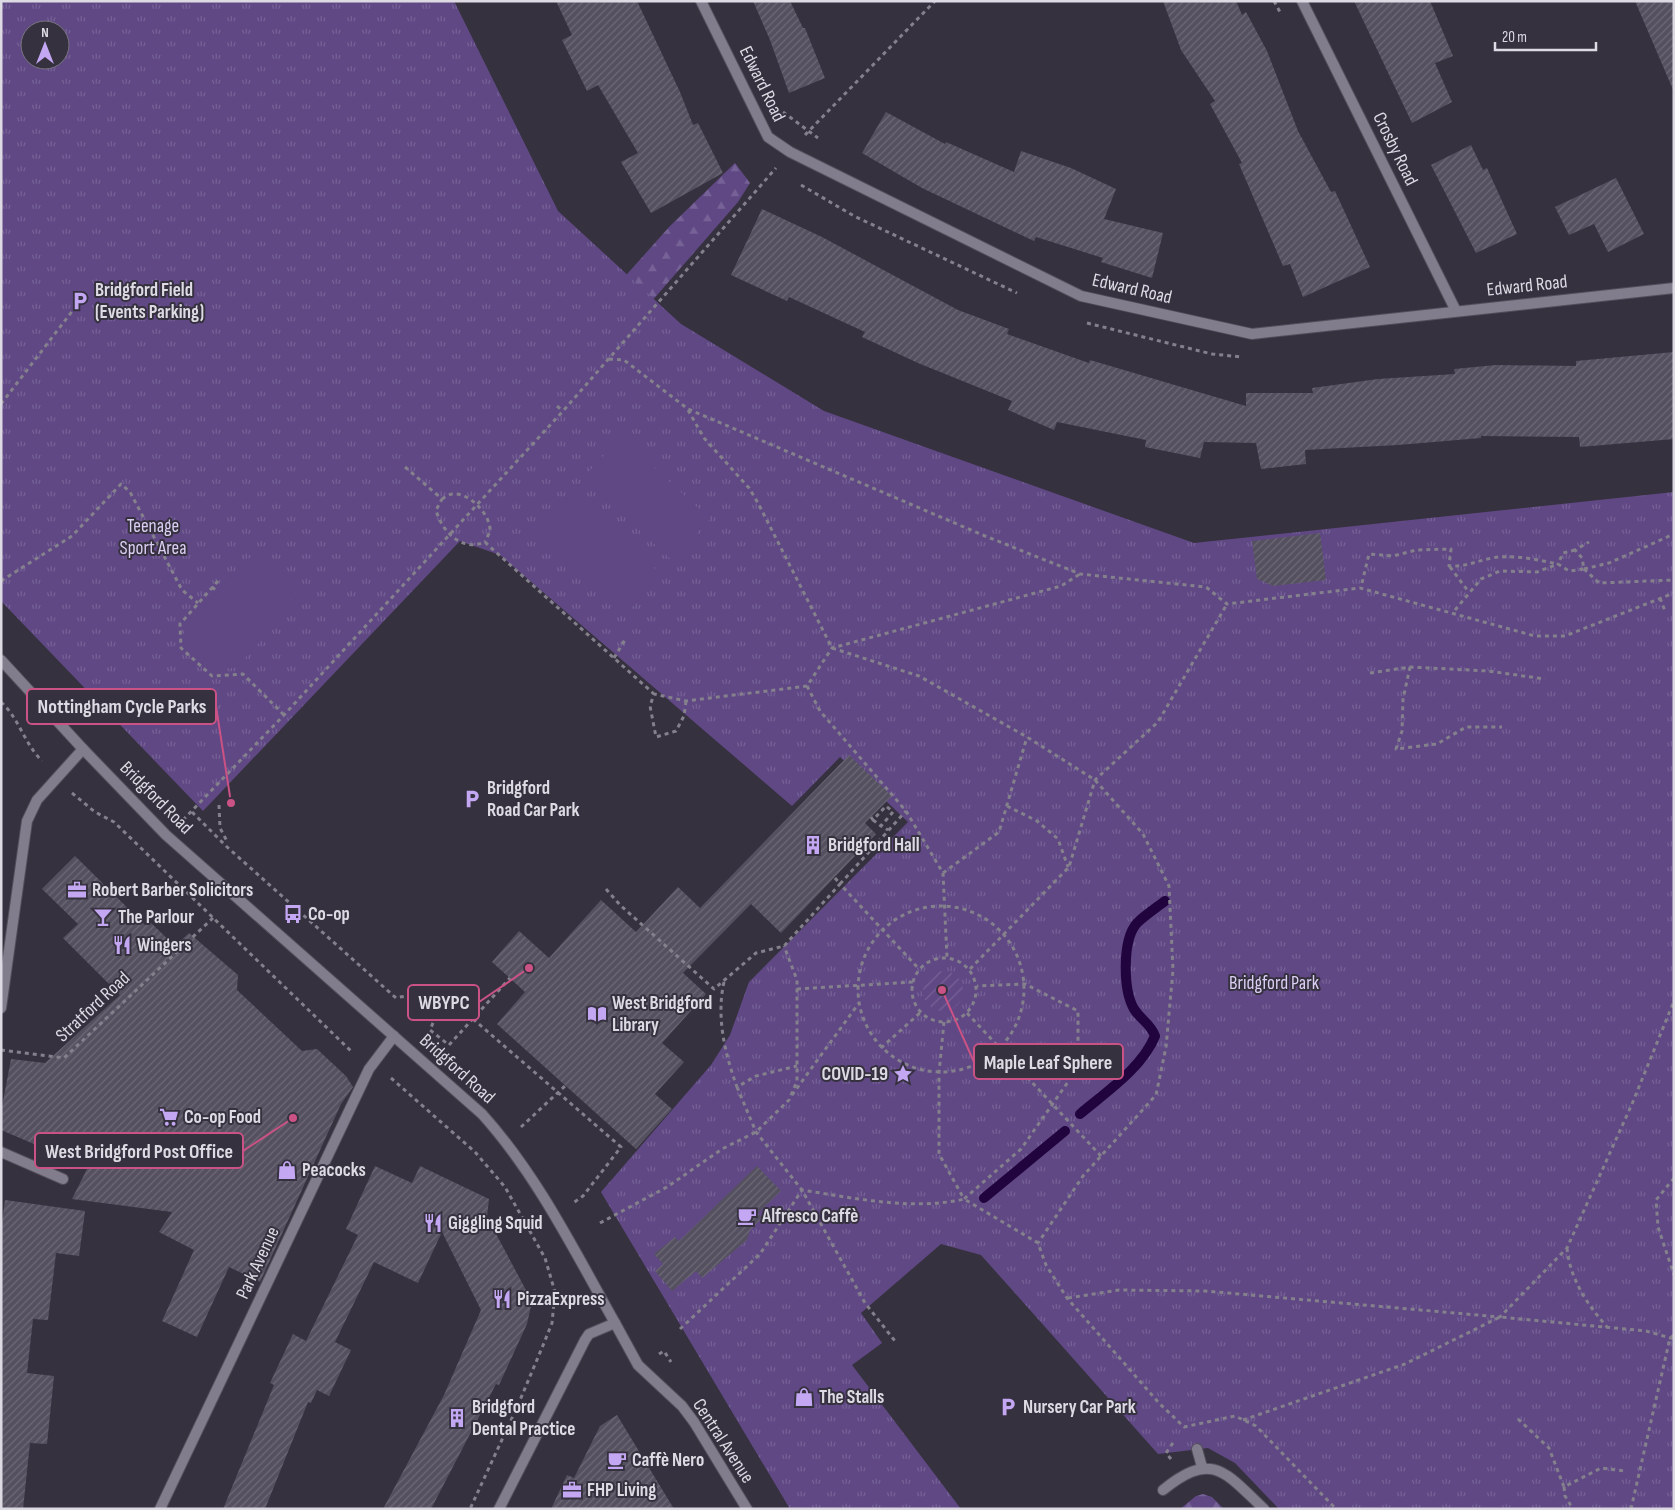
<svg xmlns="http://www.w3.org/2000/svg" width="1675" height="1510" viewBox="0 0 1675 1510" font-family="'Sofia Sans Condensed',sans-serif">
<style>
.forest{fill:url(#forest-firs)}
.park{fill:url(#park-tufts);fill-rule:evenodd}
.garden{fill:url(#garden-furrows)}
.pitch{fill:#604885}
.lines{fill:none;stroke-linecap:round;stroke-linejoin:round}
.stream{stroke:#21043e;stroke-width:10}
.building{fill:url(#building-hatch)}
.service-casing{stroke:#534f5a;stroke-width:12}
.minor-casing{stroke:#534f5a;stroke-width:12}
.tertiary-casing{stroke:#534f5a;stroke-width:12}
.path{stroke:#84808c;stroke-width:3;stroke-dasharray:4 4;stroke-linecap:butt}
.service{stroke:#827d8d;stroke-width:10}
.minor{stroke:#827d8d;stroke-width:10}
.tertiary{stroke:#827d8d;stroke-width:10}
.labels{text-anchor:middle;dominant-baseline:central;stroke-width:4;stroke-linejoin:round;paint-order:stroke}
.street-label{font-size:19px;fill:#dddae3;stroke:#36313f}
.poi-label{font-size:19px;font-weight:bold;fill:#dddae3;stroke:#36313f;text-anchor:start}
.park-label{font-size:19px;fill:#dccff4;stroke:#36313f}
.leader{fill:none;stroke:#ca5284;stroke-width:2}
.callout-dot{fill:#ca5284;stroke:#36313f;stroke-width:2}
.callout{fill:#36313f;stroke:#ca5284;stroke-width:2}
.callout-label{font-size:20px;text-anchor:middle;font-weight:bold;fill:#dddae3}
</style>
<defs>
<pattern id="forest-firs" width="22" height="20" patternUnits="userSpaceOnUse" patternTransform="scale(1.25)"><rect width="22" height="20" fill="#604885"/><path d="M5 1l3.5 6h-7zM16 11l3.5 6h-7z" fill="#766296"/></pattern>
<pattern id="park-tufts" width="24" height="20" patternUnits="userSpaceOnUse" patternTransform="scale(1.25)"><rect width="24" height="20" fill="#604885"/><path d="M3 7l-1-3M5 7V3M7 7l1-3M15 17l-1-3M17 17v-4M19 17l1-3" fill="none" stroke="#766296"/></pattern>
<pattern id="garden-furrows" width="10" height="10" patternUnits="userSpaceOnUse" patternTransform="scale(1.25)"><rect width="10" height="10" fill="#604885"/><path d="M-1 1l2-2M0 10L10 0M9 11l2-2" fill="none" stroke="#766296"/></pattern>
<pattern id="building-hatch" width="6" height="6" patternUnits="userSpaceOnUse" patternTransform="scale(1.25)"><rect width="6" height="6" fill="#55505f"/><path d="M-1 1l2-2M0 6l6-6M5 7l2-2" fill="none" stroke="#6d6976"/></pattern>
</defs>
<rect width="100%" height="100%" fill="#36313f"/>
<path class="forest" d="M735,163l15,20 -12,19 -140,161 22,-81 50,-56z
M1203,1494l9,3 12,12h-44l16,-13z"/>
<path class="park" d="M1,1h453l104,210 123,113 143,87 370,132 480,-51v1017h-395l-44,-46 -27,-15 -50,6 -177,-199 -40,-11 -80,69 21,30 -30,22 109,144h-171l-189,-317 110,-127 19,-30 19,-53 159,-160 -68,-65 -48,49 -292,-251 -40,-14 -257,270 -202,-210zM30,30h30v30h-30z"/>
<path class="garden" d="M923 991a20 20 0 1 1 40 0a20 20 0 1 1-40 0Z"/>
<path class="pitch" d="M621,437l89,82 -38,41 -89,-82z
M572,495l89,79 -36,41 -90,-80z
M268,556l27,29 1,15 -59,67 -20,3 -32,-27v-16l64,-69z"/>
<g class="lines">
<path class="stream" d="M1080,1114c26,-22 62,-46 75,-78 -4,-12 -14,-16 -21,-27 -11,-19 -12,-69 3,-86 8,-8 19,-15 28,-22
M984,1198l81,-67"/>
</g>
<path class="building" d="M556,1h81l43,91 13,33 5,-2 25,50 -72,40 -30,-51 17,-9 -40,-68 -11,6 -25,-51 10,-5z
M753,1h37l13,27h2l20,50 -36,15 -19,-53z
M1163,1h73l6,14 4,-3 21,39 31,80 33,61 4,-1 35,76 -67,30 -13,-33 -7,2 -44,-102 3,-1 -32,-59 5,-3 -34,-51z
M1354,1h76l23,55 -18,7 17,39 -40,21z
M1635,1h39v91z
M886,112l59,32 1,-2 68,30 7,-21 50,17 45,21 -12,30 59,14 -11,45 -51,-16 2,-4 -67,-21 -2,4 -112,-53 -60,-35z
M1471,145l12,25 4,-2 30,66 -41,19 -45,-88z
M1616,178l28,56 -36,18 -14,-28 -25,11 -14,-28z
M762,209l60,28 136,73 51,19 -2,5 82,29 1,-3 156,46v-13h67l-1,-5 66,-9 77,-5 -1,-5 42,-4 80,1v-5l98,-9v87l-94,8 -1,-10 -98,-1v2l-83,7 -93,5 1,14 -45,5 -5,-26 -52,-1 -4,16 -55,-11 1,-7 -89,-18 -3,8 -46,-20 4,-9 -94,-38 -56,-26 3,-5 -76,-35 -2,4 -56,-26z
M1320,533l6,47 -53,6 -16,-7 -5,-38z
M849,755l43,41 -27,27 11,11 -95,99 -30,-29 -68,69 23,21 -44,49 22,19 -29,32 17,15 -36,40 -139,-125 28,-32 -33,-30 27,-31 30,27 52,-58 35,32 42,-45 22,21z
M75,856l70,69 4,-4 26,25 14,-13 49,42 -1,15 65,61 15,-2 29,27 7,11 -12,17 -81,178 -31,-15 -32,70 -35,-16 32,-71 -35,-18 13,-20 -100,-13 16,-32 -87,-37v-18l10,-53 34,4 75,-68 -57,-57 15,-14 -36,-35z
M375,1166l37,17 8,-17 69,33 -2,18 40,75 4,14 -4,18 -28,61 -3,-1 -65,125h-48l61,-114 37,-85 -39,-78 -24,51 -44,-21 -39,80 16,8 -22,46 -12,-6 -6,13 -3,-1 -43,107h-42l51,-124 -4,-2 23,-49 13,7 52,-106 -12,-6z
M757,1166l24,25 -23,22 4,5 -12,12 -3,10 -45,38 -6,-7 -24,20 -17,-20 8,-7 -9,-10 21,-17 4,4z
M5,1200l80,11 -6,45 -23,-3 -8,67 -15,-1 -6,54 27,3 -7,68 -17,-1 -7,66h-22v-279z
M617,1415l57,94h-123l16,-34 7,3 26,-52z"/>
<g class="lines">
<g class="service-casing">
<path id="service" d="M1,1152l62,27
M1197,1449l5,18
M1163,1490c49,-40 62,-18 101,19"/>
</g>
<g class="minor-casing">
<path id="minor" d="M701,1l67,136 22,15 291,144 171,38 422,-46
M1302,1l154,310
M1,1008l26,-187 10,-21 46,-51
M615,1323l23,42 44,41 12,16 53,87
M160,1509l209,-440 25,-33"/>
</g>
<g class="tertiary-casing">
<path id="tertiary" d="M1,660l82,89 83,86 316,279c55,61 92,136 133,209l-26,11 -4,6 -86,169"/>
</g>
<path class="path" d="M1274,1l7,13
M783,112l35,26
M805,135l130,-134
M801,185l53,31 163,77
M1087,323l125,31 30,3
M609,359l15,1 64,49 297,127 95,38 126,13 21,17 133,-16 175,48h30l109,-43
M1,404l79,-103
M557,406l6,5
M688,410l16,28 45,50 9,15 74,145 87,28 108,61 68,43 48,54 26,52 4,84 -7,77 -10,48 -73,81 -45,67
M405,467l37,32 -6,11c6,22 26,42 49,32l3,3 166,149
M442,499c3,-2 7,-5 11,-5 16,-2 38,21 37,37 -1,3 -4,8 -5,11
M1575,550l-12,3 -5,11 11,7 15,-2 -2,-11 -7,-8 14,-8
M1450,567l18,24
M1584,569l25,-6 65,-29
M1584,569l15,14 75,-3
M1,581l71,-45 49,-52 9,8 52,98 16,13
M218,581l-38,43 1,24 31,28 31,-2 41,41
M1362,583l7,-29 24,2 23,-6 35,-1 -2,17c16,1 28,-5 43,-8 21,-4 46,2 66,6
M212,587l6,5
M1660,598l5,13
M1455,610l26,-31 19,-8 37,1 21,-8
M614,658l12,-20
M1410,667l-7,32 -1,32 -6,18 41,-5 29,-17h36
M1370,673l40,-6 78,4 57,8
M807,686l13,25 86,100 37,62 4,85
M686,701l-2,15 -8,15 -20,6 -6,-31 4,-12 32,7 121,-15 25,-38 229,-62 19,-12
M1,702c18,16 23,41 41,59
M72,793l23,19 19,10 239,231
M219,805l1,23 8,15
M1007,806l30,15 21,18 10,28
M192,812l34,34 170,152c19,-5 29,-1 42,13l-8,19 19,15 61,-67
M871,817l2,3 13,-14 7,6 -12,14 7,4
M183,820l101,-105 279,-304 213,-243
M873,820l8,6
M943,873l56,-41 28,-95
M835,878l5,6 66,-73
M606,889l14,16 94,84 42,-36 28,-7 56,-62 79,85
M858 989a83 83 0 1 1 166 0a83 83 0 1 1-166 0Z
M912 990a32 32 0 1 1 64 0a32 32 0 1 1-64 0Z
M970,969l99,-102 26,-87 63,-58 69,-118
M724,982c-8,35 1,72 13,105l19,-11 41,-10
M797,989l116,-7
M967,1013l134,143
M473,1019l148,128 -38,49 -10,7
M944,1022l-5,51v81l25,45 57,-50 47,-67 10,-35v-36l-53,-27 -48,2
M881,1048l40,-36
M1,1050l63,8 149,-140
M391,1078l84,74 30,35 40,71 10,34 -3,31 -8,20 -26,62 -48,104
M737,1087l19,45 46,58 63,113 30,38
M792,1095l67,-92
M521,1127l45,-42
M1674,1178l-18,22 2,27 16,48
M600,1223l67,-36 55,-38 34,-17 33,-32 8,-19v-101l-13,-34
M1567,1248c3,31 20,56 40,79
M1068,1298l51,-8 86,1 295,26 67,-69 65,-144 42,-103
M680,1329l80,-75 42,-64c51,8 112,21 162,9l74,44 8,22 21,33 92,105 25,24 51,-11 21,10 80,83
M659,1354l5,-3 7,11
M1518,1419l31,29 15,39 37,-19 25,3
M1243,1420l162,-56 95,-47 146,14 28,8
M1171,1459l-5,-6 9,-13
M1564,1487l1,9 8,13
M1631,1509l39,-171 4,-3"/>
<use href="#service" class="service"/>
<use href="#minor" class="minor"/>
<use href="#tertiary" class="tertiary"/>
</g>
<defs>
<g id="parking-bare" transform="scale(1.5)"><path d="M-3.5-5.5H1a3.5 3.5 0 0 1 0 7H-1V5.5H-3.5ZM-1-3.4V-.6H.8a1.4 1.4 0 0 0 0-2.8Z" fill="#c3a7f2" stroke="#36313f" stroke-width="2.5" paint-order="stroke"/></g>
<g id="building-bare" transform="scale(1.5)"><path d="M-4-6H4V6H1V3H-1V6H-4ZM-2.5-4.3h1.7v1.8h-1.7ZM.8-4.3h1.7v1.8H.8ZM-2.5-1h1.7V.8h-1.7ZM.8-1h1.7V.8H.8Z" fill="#c3a7f2" stroke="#36313f" stroke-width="2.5" paint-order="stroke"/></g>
<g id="office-bare" transform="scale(1.5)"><path d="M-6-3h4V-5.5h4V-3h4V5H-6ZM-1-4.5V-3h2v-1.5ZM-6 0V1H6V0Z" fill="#c3a7f2" stroke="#36313f" stroke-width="2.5" paint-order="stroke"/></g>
<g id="bus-bare" transform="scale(1.5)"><path d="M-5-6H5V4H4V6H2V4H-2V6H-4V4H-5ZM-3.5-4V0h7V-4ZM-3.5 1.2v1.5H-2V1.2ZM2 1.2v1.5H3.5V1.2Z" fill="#c3a7f2" stroke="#36313f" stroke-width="2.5" paint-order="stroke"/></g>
<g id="bar-bare" transform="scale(1.5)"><path d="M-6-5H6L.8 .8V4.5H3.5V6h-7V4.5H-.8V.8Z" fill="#c3a7f2" stroke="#36313f" stroke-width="2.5" paint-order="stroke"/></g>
<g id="restaurant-bare" transform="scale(1.5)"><path d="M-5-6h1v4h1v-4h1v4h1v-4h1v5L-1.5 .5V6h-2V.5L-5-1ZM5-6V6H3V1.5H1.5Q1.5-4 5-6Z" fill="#c3a7f2" stroke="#36313f" stroke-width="2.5" paint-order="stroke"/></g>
<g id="library-bare" transform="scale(1.5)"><path d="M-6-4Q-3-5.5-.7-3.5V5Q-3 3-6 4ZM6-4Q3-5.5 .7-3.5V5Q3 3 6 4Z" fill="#c3a7f2" stroke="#36313f" stroke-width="2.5" paint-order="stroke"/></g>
<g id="sight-bare" transform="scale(1.5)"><path d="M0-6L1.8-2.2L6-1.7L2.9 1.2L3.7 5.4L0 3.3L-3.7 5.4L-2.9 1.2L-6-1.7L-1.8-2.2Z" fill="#c3a7f2" stroke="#36313f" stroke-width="2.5" paint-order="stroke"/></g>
<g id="supermarket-bare" transform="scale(1.5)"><path d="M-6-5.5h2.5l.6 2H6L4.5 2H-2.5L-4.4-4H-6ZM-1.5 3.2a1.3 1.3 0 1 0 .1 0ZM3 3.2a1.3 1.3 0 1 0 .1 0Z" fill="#c3a7f2" stroke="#36313f" stroke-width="2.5" paint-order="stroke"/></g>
<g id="shop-bare" transform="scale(1.5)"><path d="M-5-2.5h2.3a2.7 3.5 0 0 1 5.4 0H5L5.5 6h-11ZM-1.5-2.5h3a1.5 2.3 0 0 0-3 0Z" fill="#c3a7f2" stroke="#36313f" stroke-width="2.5" paint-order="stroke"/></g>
<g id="cafe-bare" transform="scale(1.5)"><path d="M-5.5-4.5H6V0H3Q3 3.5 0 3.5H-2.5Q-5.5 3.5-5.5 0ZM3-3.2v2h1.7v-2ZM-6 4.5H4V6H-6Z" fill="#c3a7f2" stroke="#36313f" stroke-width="2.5" paint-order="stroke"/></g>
</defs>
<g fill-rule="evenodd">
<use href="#parking-bare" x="80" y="301"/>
<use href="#parking-bare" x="472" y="799"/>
<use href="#building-bare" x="813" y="845"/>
<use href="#office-bare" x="77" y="890"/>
<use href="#bus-bare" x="293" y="914"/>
<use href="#bar-bare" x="103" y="917"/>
<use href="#restaurant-bare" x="122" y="945"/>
<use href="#library-bare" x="597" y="1014"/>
<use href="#sight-bare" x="903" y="1074"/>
<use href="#supermarket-bare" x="169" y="1117"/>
<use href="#shop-bare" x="287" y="1170"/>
<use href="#cafe-bare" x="747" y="1216"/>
<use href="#restaurant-bare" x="433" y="1223"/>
<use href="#restaurant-bare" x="502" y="1299"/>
<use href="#shop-bare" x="804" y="1397"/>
<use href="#parking-bare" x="1008" y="1407"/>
<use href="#building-bare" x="457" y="1418"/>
<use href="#cafe-bare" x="617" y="1460"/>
<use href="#office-bare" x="572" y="1490"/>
</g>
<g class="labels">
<g class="street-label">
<text transform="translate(762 84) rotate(64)">Edward Road</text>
<text transform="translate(1395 149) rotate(64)">Crosby Road</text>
<text transform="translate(1527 286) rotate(-6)">Edward Road</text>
<text transform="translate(1132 289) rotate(13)">Edward Road</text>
<text transform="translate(156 798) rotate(45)">Bridgford Road</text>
<text transform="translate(93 1007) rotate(-43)">Stratford Road</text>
<text transform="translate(457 1069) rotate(42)">Bridgford Road</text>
<text transform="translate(258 1263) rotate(-65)">Park Avenue</text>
<text transform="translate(723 1441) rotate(57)">Central Avenue</text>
</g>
<g class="poi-label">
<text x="95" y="290">Bridgford Field<tspan x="95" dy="22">(Events Parking)</tspan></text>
<text x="487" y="788">Bridgford<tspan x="487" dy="22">Road Car Park</tspan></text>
<text x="828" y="845">Bridgford Hall</text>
<text x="92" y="890">Robert Barber Solicitors</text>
<text x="308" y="914">Co-op</text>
<text x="118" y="917">The Parlour</text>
<text x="137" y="945">Wingers</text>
<text x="612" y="1003">West Bridgford<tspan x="612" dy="22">Library</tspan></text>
<text x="888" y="1074" text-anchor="end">COVID-19</text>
<text x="184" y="1117">Co-op Food</text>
<text x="302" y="1170">Peacocks</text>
<text x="762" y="1216">Alfresco Caffè</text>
<text x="448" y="1223">Giggling Squid</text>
<text x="517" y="1299">PizzaExpress</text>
<text x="819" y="1397">The Stalls</text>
<text x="472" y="1407">Bridgford<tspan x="472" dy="22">Dental Practice</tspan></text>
<text x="1023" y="1407">Nursery Car Park</text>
<text x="632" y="1460">Caffè Nero</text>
<text x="587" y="1490">FHP Living</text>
</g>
<g class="park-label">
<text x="153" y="526">Teenage<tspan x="153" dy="22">Sport Area</tspan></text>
<text x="1274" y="983">Bridgford Park</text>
</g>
</g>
<path class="leader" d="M231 803L216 706M529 968L479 1002M942 990L974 1062M293 1118L243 1151"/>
<g class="callout-dot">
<circle cx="231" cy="803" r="5"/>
<circle cx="529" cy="968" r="5"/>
<circle cx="942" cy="990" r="5"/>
<circle cx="293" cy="1118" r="5"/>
</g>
<g class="callout">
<rect x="27" y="689" width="189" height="35" rx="5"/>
<rect x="408" y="985" width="71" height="35" rx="5"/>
<rect x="974" y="1044" width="149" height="35" rx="5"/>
<rect x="35" y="1133" width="208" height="35" rx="5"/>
</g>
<g class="callout-label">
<text x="122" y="713">Nottingham Cycle Parks</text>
<text x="444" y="1009">WBYPC</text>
<text x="1048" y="1069">Maple Leaf Sphere</text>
<text x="139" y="1158">West Bridgford Post Office</text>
</g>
<rect width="1675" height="1510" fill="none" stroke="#dddae3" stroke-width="5"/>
<g transform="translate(45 45)"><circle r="24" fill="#36313f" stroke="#797581"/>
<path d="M0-4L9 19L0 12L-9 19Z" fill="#c3a7f2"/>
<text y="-8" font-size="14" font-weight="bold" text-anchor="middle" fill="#dddae3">N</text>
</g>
<path d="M1495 42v8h101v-8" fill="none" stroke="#dddae3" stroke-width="2.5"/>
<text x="1502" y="42" font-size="15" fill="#dddae3" stroke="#36313f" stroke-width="4" paint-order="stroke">20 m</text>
</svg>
